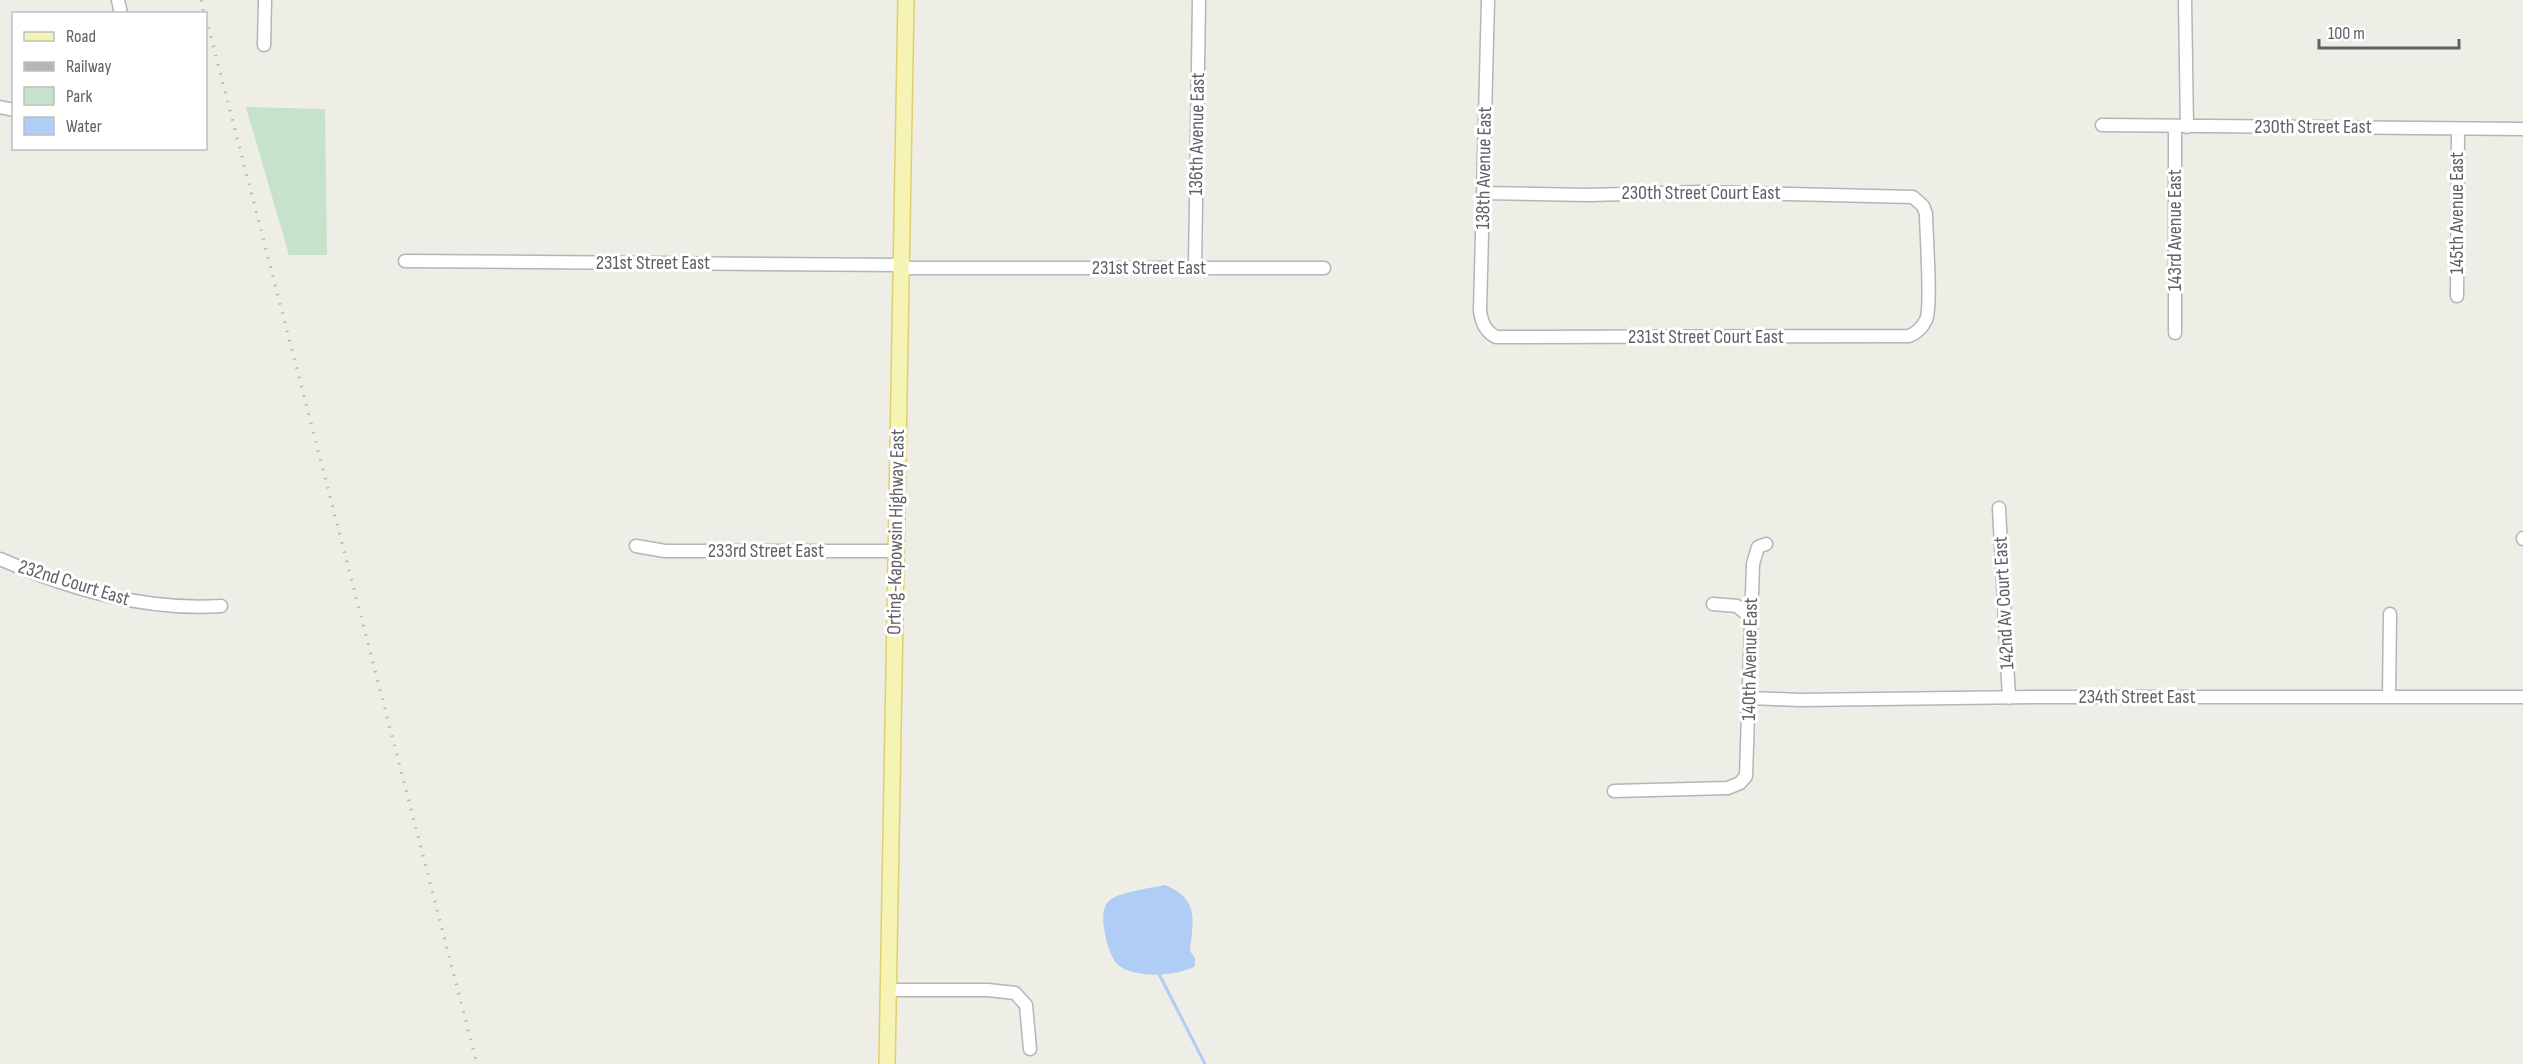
<svg xmlns="http://www.w3.org/2000/svg" width="2523" height="1064" viewBox="0 0 2523 1064" font-family="'Sofia Sans Condensed',sans-serif">
<style>
.green{fill:#c6e2ca}
.water{fill:#afcdf5}
.lines{fill:none;stroke-linecap:round;stroke-linejoin:round}
.stream{stroke:#afcdf5;stroke-width:3}
.minor-casing{stroke:#b3b5b9;stroke-width:15}
.major-casing{stroke:#e0d06d;stroke-width:18}
.minor{stroke:#fff;stroke-width:12}
.major{stroke:#f5f4b4;stroke-width:15}
.rail{stroke:#b5b6b6;stroke-width:3;stroke-dasharray:1.5 8;stroke-linecap:butt}
.labels{text-anchor:middle;dominant-baseline:central;stroke-width:6;stroke-linejoin:round;paint-order:stroke}
.street-label{font-size:20px;fill:#5e6064;stroke:#fff}
</style>
<rect width="100%" height="100%" fill="#eeede6"/>
<path class="green" d="M246,107l79,2 2,146h-38z"/>
<path class="water" d="M1165,885c35,15 28,35 25,66l5,7v8c-17,11 -65,13 -79,-3 -7,-10 -10,-23 -12,-35 -1,-8 -2,-19 4,-26 8,-10 44,-14 57,-17z"/>
<g class="lines">
<path class="stream" d="M1158,972l47,92"/>
<g class="minor-casing">
<path id="minor" d="M118,0l3,14
M2185,0l2,127
M264,45l1,-45
M0,107l14,3
M2102,125l421,4
M2175,127v206
M1483,193l105,2 115,-3 210,5 10,9 3,8c0,19 6,93 0,106 -4,8 -9,13 -17,16l-413,1c-11,-6 -14,-14 -16,-26l8,-311
M405,261l496,4
M1195,267l4,-267
M901,268h423
M2457,296l1,-167
M1999,508l10,190
M2523,538v1
M636,546l29,5h231
M0,559c70,30 144,52 221,47
M1713,604l24,2 13,11
M2389,697l1,-83
M1750,698l50,2 232,-3h491
M1614,791l114,-3 12,-5 6,-7 7,-212 5,-17 8,-3
M889,990h99l27,3 11,12 4,44"/>
</g>
<g class="major-casing">
<path id="major" d="M887,1064l19,-1064"/>
</g>
<use href="#minor" class="minor"/>
<use href="#major" class="major"/>
<path class="rail" d="M201,0l3,14
M206,18l271,1046"/>
</g>
<g class="labels">
<g class="street-label">
<text x="2313" y="127">230th Street East</text>
<text transform="translate(1197 134) rotate(-89)">136th Avenue East</text>
<text transform="translate(1484 168) rotate(-89)">138th Avenue East</text>
<text x="1701" y="193">230th Street Court East</text>
<text transform="translate(2457 213) rotate(-90)">145th Avenue East</text>
<text transform="translate(2175 230) rotate(-90)">143rd Avenue East</text>
<text x="653" y="263">231st Street East</text>
<text x="1149" y="268">231st Street East</text>
<text x="1706" y="337">231st Street Court East</text>
<text transform="translate(896 532) rotate(-89)">Orting-Kapowsin Highway East</text>
<text x="766" y="551">233rd Street East</text>
<text transform="translate(74 583) rotate(17)">232nd Court East</text>
<text transform="translate(2004 603) rotate(-93)">142nd Av Court East</text>
<text transform="translate(1750 659) rotate(-89)">140th Avenue East</text>
<text x="2137" y="697">234th Street East</text>
</g>
</g>
<rect x="12" y="12" width="195" height="138" fill="#ffffff" stroke="#bfbfc1" stroke-width="1.5"/>
<rect x="24" y="32" width="30" height="9" fill="#f5f4b4" stroke="#bfbfc1" stroke-width="1.5"/>
<text x="66" y="42" font-size="18" fill="#5e6064">Road</text>
<rect x="24" y="62" width="30" height="9" fill="#b5b6b6" stroke="#bfbfc1" stroke-width="1.5"/>
<text x="66" y="72" font-size="18" fill="#5e6064">Railway</text>
<rect x="24" y="87" width="30" height="18" fill="#c6e2ca" stroke="#bfbfc1" stroke-width="1.5"/>
<text x="66" y="102" font-size="18" fill="#5e6064">Park</text>
<rect x="24" y="117" width="30" height="18" fill="#afcdf5" stroke="#bfbfc1" stroke-width="1.5"/>
<text x="66" y="132" font-size="18" fill="#5e6064">Water</text>
<path d="M2319 39v9h140v-9" fill="none" stroke="#5e6064" stroke-width="3"/>
<text x="2328" y="39" font-size="18" fill="#5e6064" stroke="#ffffff" stroke-width="4.5" paint-order="stroke">100 m</text>
</svg>
